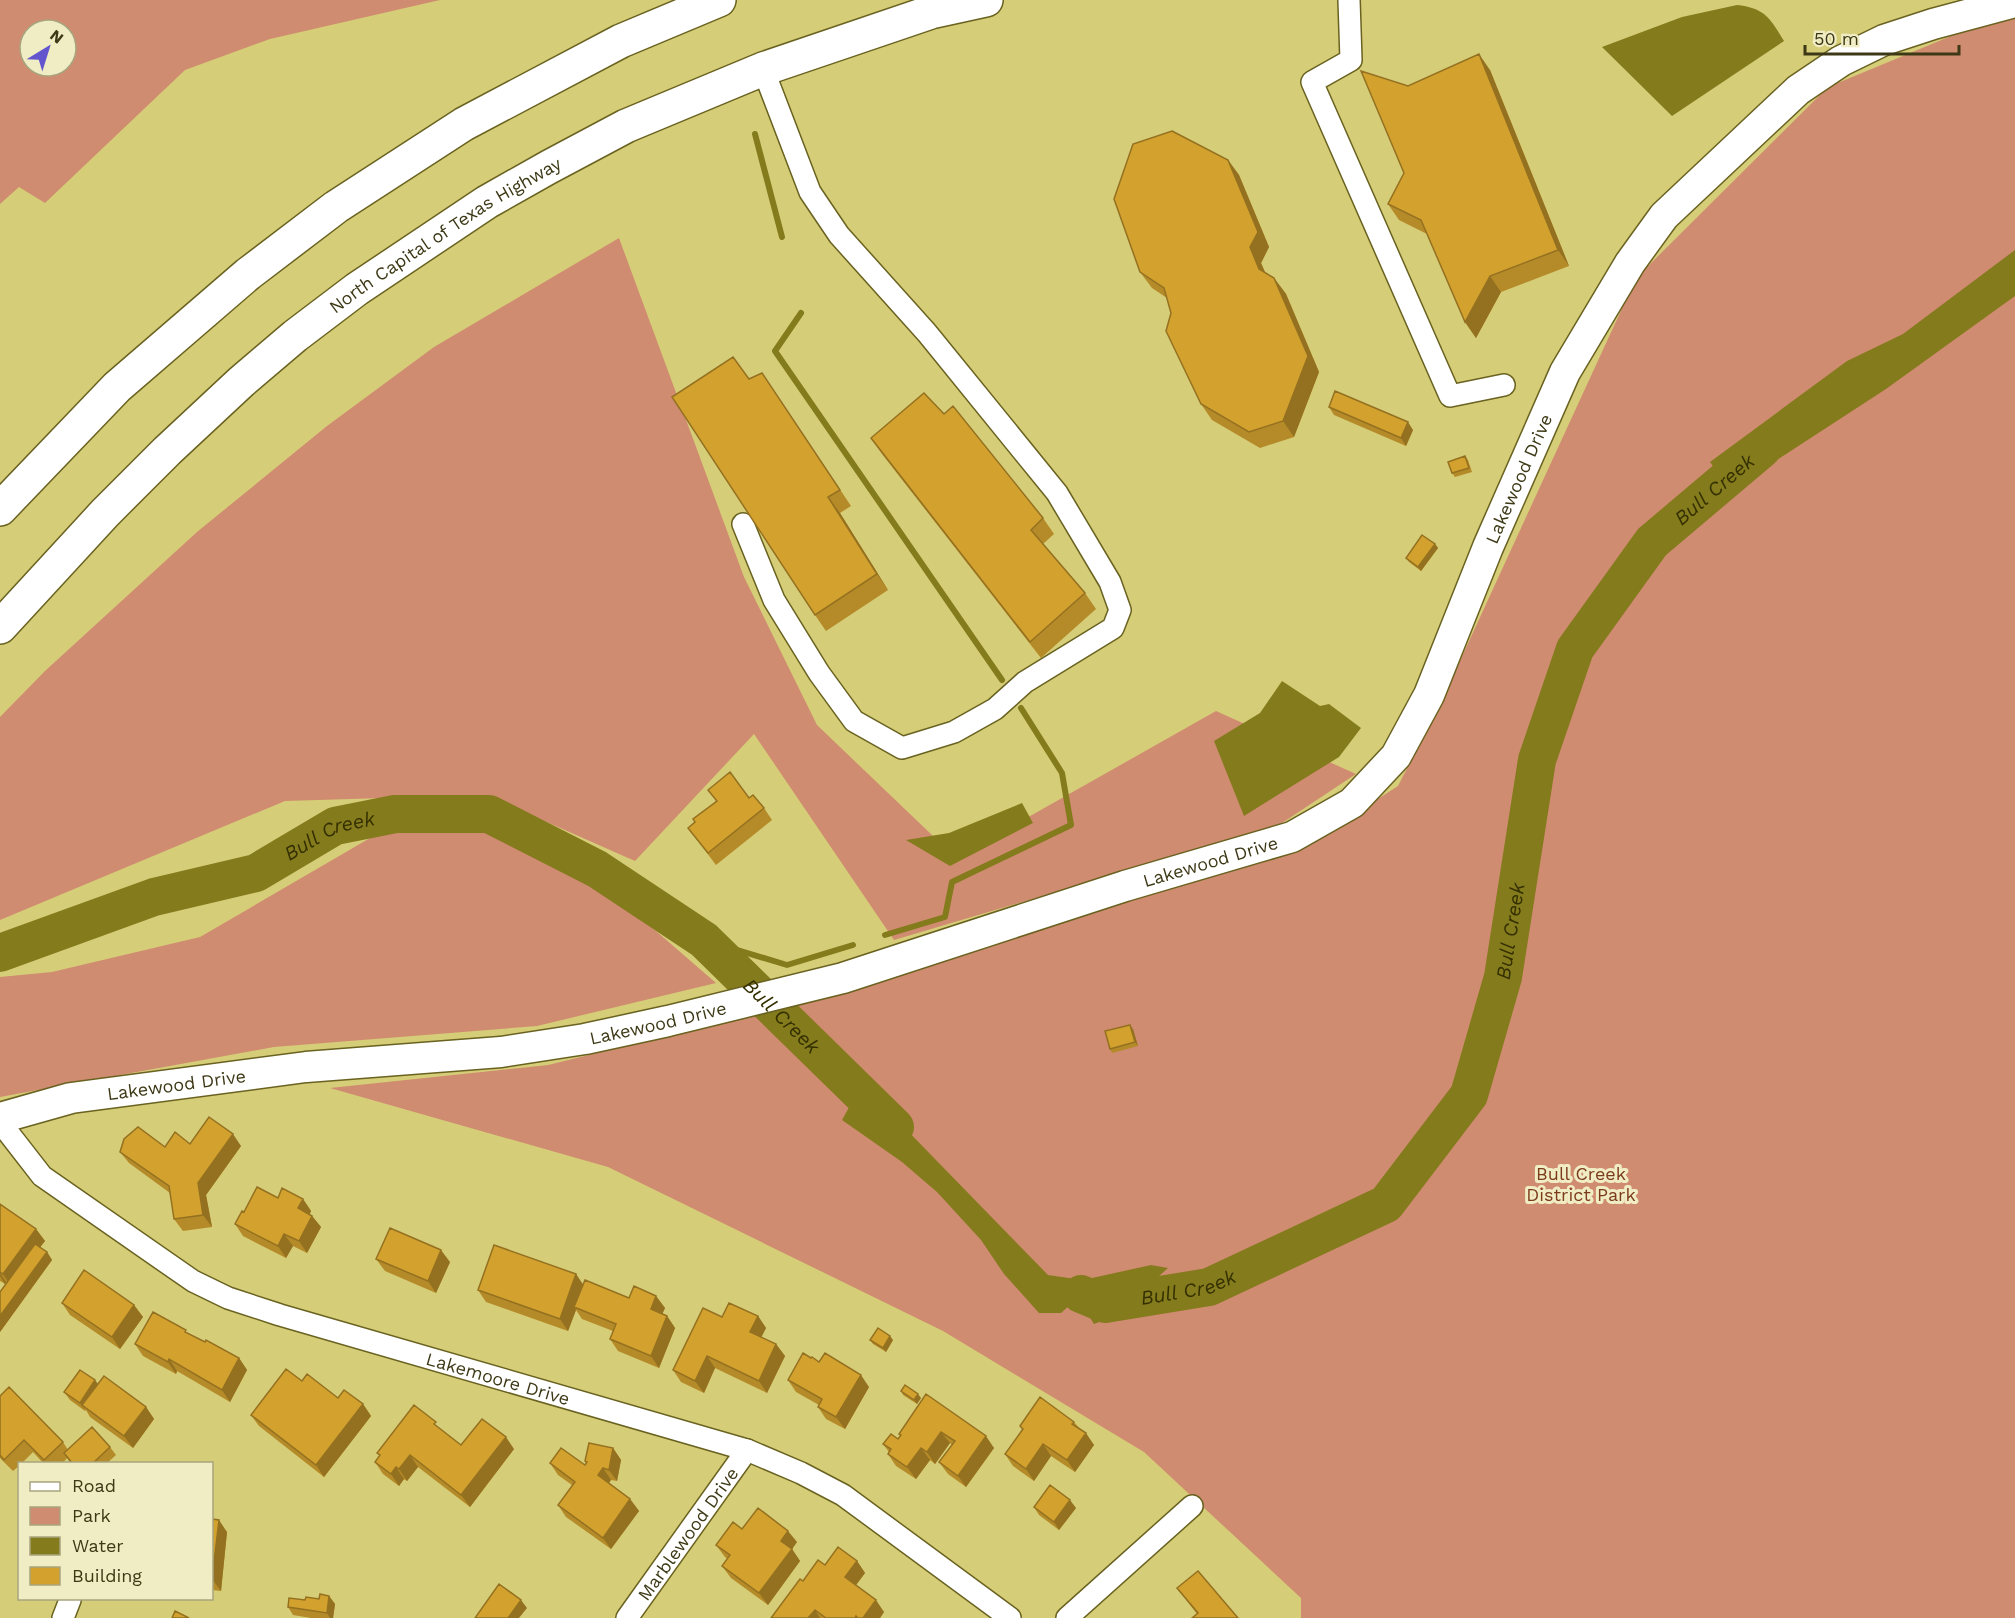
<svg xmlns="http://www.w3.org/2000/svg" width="2015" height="1618" viewBox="0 0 2015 1618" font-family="'Work Sans',sans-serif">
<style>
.green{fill:#d08c70;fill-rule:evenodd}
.water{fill:#847b1d}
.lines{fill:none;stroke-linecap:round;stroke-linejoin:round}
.stream{stroke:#847b1d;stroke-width:6}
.river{stroke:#847b1d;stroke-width:38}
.street-casing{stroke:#696220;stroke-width:24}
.secondary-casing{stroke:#696220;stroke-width:33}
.highway-casing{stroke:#696220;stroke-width:36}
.street{stroke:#fff;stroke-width:21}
.secondary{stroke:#fff;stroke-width:30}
.highway{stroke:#fff;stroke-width:33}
.wall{fill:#b58a28}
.shaded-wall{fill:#947120}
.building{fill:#d3a12e;stroke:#947120;stroke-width:1.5}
.labels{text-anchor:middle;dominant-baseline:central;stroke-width:6;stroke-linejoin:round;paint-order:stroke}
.street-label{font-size:18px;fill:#3d3916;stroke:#f0edc4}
.park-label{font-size:18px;fill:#7c3a1d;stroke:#f0edc4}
.water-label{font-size:20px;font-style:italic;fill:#353000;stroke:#f0edc4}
</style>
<rect width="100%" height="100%" fill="#d6cd78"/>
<path class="green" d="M0,0h440l-170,39 -85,31 -140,133 -26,-16 -19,17zM30,30h36v36h-36z
M2015,14v1604h-714v-20l-157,-146 -201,-121 -335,-164 -278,-79 218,-23 311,-76 457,-150 82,-53 43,-84 195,-424 192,-191 157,-65z
M619,238l125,339 73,148 139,133 260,-147 140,63 -80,53 -382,113 -140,-206 -119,127 -150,-66 -200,6 -285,119v-203l45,-46 152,-139 130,-106 107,-79z
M501,821l155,110 60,52 -179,43 -263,21 -274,50v-120l52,-5 148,-35 189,-110z"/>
<path class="water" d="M1737,5c28,3 33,13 47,36l-112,75 -70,-69 80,-30z
M2015,250v46l-129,93 -155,101 -21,-28 137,-101 56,-27z
M1282,681l38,25 9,-2 32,24 -22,29 -95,59 -30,-75 46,-28z
M1022,803l11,20 -83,43 -44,-26 43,-7z
M862,1084l186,191 35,5 68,-15 17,3 -10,9 -18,8 -25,31 -21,8 -9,-14 -13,-7 -11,10h-22l-35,-39 -23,-34 -44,-48 -35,-30 -60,-42z"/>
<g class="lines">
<path class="stream" d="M755,134l27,103
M801,313l-26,38 227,329
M885,935l60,-18 7,-35 119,-57 -9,-52 -41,-65
M704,940l83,25 66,-20"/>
<g class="river">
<path id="s1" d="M0,953l154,-56 102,-24 79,-47 60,-12h94l108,55 107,71 191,187"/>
<path id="s2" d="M1081,1294l24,10 104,-17 177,-83 83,-109 34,-118 34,-217 38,-111 77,-107 110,-93"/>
</g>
<g class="street-casing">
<g id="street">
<path d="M1349,0l2,60 -39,22 138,314 54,-11"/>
<path d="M743,524l31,76 45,73 35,48 48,27 52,-16 41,-23 30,-27 88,-54 7,-18 -10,-28 -53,-89 -130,-160 -88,-98 -29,-43 -47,-123"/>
<path id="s3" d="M0,1122l42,54 151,105 35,17 52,17 467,135 54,23 42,22 167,123"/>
<path d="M63,1618l7,-18"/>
<path id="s4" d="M627,1618l120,-168"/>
<path d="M1067,1618l125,-112"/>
</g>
</g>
<g class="secondary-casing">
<g id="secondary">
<path id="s5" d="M0,1118l71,-20 235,-31 195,-15 84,-13 83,-18 175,-43 282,-92 167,-49 60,-34 44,-47 33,-61 59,-148 77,-175 65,-109 34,-47 134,-126 43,-29 43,-21 49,-16 82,-22"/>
</g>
</g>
<g class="highway-casing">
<g id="highway">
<path d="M0,509l117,-122 131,-113 88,-67 128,-83 157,-83 98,-41"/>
<path id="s6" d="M0,627l105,-114 62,-62 74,-69 54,-46 62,-47 130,-87 62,-35 77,-41 137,-57 168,-57 55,-12"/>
</g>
</g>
<use href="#street" class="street"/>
<use href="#secondary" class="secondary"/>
<use href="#highway" class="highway"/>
</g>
<path class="wall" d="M1490,70l79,196 -68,26 -25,46 -11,-16 -38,-88 -28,-14 -11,-16 16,-31 4,-87z
M1228,160l11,15 30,72 -8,16 4,9 9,6 12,16 33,78 -25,65 -34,11 -48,-28 -11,-16 -34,-106 -15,-10 -12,-16z
M749,379l24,10 78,117 -11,7 48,77 -62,41 -11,-16z
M1329,407l84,23 -7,16 -72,-31z
M944,414l99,104 11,16 -11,10 42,49 11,16 -55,49 -159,-204 -11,-16z
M1465,456l3,4 4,12 -17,5 -3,-4z
M1435,544l3,4 -17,23 -12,-9 -3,-4z
M708,790l41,8 15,10 8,12 -56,45 -28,-37 7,-6 21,-21z
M1133,1029l5,17 -26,7 -2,-4z
M190,1144l51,2 -35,49 6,32 -29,4 -9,-12 -4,-26 -41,-30 -9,-11z
M278,1198l25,1 8,12 -1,3 2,2 9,11 -14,26 -14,-7 -7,12 -43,-22 -8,-12 9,-12z
M0,1204l36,25 9,12 -5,6 7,5 5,8 -52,72v-40l7,-9 -2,1 -5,-3z
M376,1259l74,3 -14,31 -51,-22z
M576,1274l7,11 46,13 27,-2 9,12 -3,6 5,2 8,12 -16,40 -41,-17 -8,-12 3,-8 -31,-12 -6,-9 -8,21 -82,-29 -8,-12z
M62,1303l72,2 9,12 -23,32 -50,-34z
M758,1316l8,12 -5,9 15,7 9,12 -18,37 -52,-25 -11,25 -23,-11 -8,-12 49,-53z
M190,1335l49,23 8,12 -17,32 -53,-31 -1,3 -33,-18 -8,-12z
M870,1340h23l-7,12 -13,-8z
M811,1358l58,29 -24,42 -19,-10 -8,-12 1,-2 -23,-13 -8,-12z
M302,1381l36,17 25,6 8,12 -47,61 -65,-51 -8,-11z
M98,1384l48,23 8,12 -21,29 -43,-31 -4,-7 -1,1 -15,-11 -6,-8z
M901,1391l20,7 -4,6 -14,-9z
M926,1394l68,54 -28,39 -18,-13 -9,-12 13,-17 -2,-2 -15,21 -5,-4 -14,19 -20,-13 -8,-12 1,-2 -6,-8 15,-5 2,-3 -1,-2z
M0,1396l63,46 5,8 42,-3 6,8 -10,9h-35l-4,-6 -5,6h-18l-11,-12 -12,12h-1v1l-7,6 -13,-13z
M1074,1422l20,23 -19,27 -24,-16 -17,25 -21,-15 -8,-12 17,-24 -2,-4z
M442,1430l19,15 53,4 -44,58 -52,-40 -11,14 -3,-2 -5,7 -16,-12 -8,-12 5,-6 -3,-3z
M613,1448l8,12 -4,21 -6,-1 -2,3 21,16 9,12 -28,38 -45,-32 -8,-12 14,-20 -14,-10 -8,-12 35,2 1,-2 -1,-2z
M1034,1507l42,1 -17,22 -20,-15z
M212,1519l15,13 -6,59 -9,-1z
M742,1529l55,13 -5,7 8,12 -32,44 -37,-27 -9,-12 6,-7 -3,-2 -9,-12z
M857,1561l8,12 -9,12 28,27 -4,6h-109l32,-37 22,-16z
M1177,1588l61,30 -41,-4z
M329,1596l6,8 -2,14h-22l-18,-3 -5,-8 17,-7 14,-1z"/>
<path class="shaded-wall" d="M1479,54l11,16 79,196 -11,-16z
M1228,160l11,15 30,72 -8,16 9,21 -11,-15 -9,-22z
M1490,276l11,16 -25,46 -11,-16z
M1274,278l12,16 33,78 -25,65 -11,-16z
M1408,422l5,8 -7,16 -5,-8z
M828,497l12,16 48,77 -11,-16z
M1435,544l3,4 -17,23 -3,-4z
M1130,1025l3,4 5,17 -3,-4z
M233,1134l8,12 -35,49 6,32 -9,-12 -5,-32z
M303,1199l8,12 -5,9 -8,-12z
M312,1216l9,11 -14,26 -8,-12z
M36,1229l9,12 -34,45 -8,-12z
M284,1234l9,12 -7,12 -8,-12z
M441,1250l9,12 -14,31 -8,-12z
M47,1252l5,8 -52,72v-16z
M0,1273l6,9 -1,2 -5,-8z
M576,1274l8,12 -10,21 2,3 -8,21 -8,-12z
M656,1296l9,12 -6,13 -8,-12z
M134,1305l9,12 -23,32 -8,-12z
M667,1316l8,12 -16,40 -8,-12z
M758,1316l8,12 -8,16 -8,-12z
M890,1336l3,4 -7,12 -3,-4z
M776,1344l9,12 -18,37 -8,-12z
M707,1356l8,12 -11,25 -9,-12z
M239,1358l8,12 -17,32 -8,-12z
M169,1359l8,12 -1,3 -8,-12z
M861,1375l8,12 -24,42 -9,-12z
M95,1380l6,8 -19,17 3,6 -5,-8z
M918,1394l3,4 -4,6 -3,-4z
M363,1404l8,12 -47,61 -8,-12z
M146,1407l8,12 -21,29 -9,-12z
M941,1432l9,11 -15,21 -8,-12z
M1086,1433l8,12 -19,27 -8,-12z
M986,1436l8,12 -28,39 -8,-11z
M506,1437l8,12 -44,58 -9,-12z
M1043,1444l8,12 -17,25 -8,-12z
M613,1448l8,12 -4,21 -8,-11z
M921,1448l9,12 -14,19 -9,-12z
M410,1455l8,12 -11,14 -8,-12z
M396,1467l8,12 -5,7 -8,-12z
M603,1468l8,12 -5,7 -8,-12z
M630,1499l9,12 -28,38 -8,-11z
M1070,1500l6,8 -17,22 -5,-8z
M219,1520l8,12 -6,59 -9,-12z
M788,1531l9,11 -5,7 8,12 -32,44 -9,-12 22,-52z
M857,1561l8,12 -12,16 -8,-12z
M329,1596l6,8 -2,14h-3l-3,-5z
M521,1600l6,8 -8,10h-11z
M876,1600l8,12 -4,6h-17z
M815,1610l5,8h-12z"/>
<path class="building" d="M1479,54l79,196 -68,26 -25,46 -44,-102 -33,-16 16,-31 -43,-102 47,15z
M1172,131l56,29 30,72 -8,15 9,22 15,9 34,78 -25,65 -34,11 -48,-28 -35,-73 5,-18 -7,-25 -24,-16 -26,-73 19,-55z
M733,357l16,22 13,-6 78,117 -12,7 49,77 -62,41 -143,-218z
M1335,391l73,31 -7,16 -72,-31z
M924,393l20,21 9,-8 90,112 -12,12 54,63 -55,49 -159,-204z
M1465,456l4,12 -17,5 -4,-11z
M1422,535l13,9 -17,23 -12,-9z
M730,772l19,26 4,-3 11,13 -56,45 -20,-25 7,-6 -2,-3 24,-18 -9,-11z
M1130,1025l5,17 -25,7 -5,-18z
M209,1117l24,17 -35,49 5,32 -29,4 -5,-33 -49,-34 4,-13 14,-12 27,20 10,-15 15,12z
M257,1187l21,11 4,-10 21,11 -5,9 14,8 -13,25 -15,-7 -6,12 -43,-22 7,-13 2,1z
M0,1204l36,25 -33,45 -3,-2z
M390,1228l51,22 -13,31 -52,-22z
M35,1244l12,8 -47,64v-24z
M494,1245l82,29 -16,45 -82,-29z
M84,1270l50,35 -22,32 -50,-34z
M585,1280l44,18 5,-12 22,10 -5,13 16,7 -16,40 -41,-17 6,-15 -42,-17z
M729,1303l29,13 -8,16 26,12 -17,37 -52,-25 -12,25 -22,-11 30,-62 19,9z
M153,1312l33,18 -1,2 20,10 1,-2 33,18 -17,32 -53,-31 -1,3 -33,-18z
M878,1328l12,8 -7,12 -13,-8z
M803,1353l8,5 1,-1 7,5 6,-9 36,22 -25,42 -18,-10 4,-8 -34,-19z
M286,1369l16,12 5,-7 31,24 6,-8 19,14 -47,61 -65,-50z
M80,1370l15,10 -15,23 -16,-11z
M104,1376l42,31 -22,29 -42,-31z
M905,1385l13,9 -4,6 -13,-9z
M9,1387l54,55 -19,18 -20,-20 -20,20 -4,-5v-59z
M926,1394l60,42 -28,40 -19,-14 16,-21 -14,-9 -14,20 -6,-4 -14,19 -19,-13 3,-5 -8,-5 8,-10 7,5 3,-4 -2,-1z
M1040,1397l34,25 -2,2 14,9 -19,27 -24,-16 -17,25 -21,-15 18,-25 -3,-3z
M414,1405l22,17 -2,2 27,21 21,-26 24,18 -45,58 -51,-40 -11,14 -3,-2 -5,7 -16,-12 5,-7 -3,-2z
M92,1427l18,20 -18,17h-19l-9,-11z
M589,1443l24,5 -4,22 -6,-2 -5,7 32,24 -27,39 -45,-33 17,-23 -25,-19 11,-15 24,17 2,-3 -2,-1z
M1050,1485l20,15 -16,22 -20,-15z
M758,1508l30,23 -7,10 11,8 -33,44 -37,-27 8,-11 -14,-10 17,-23 9,7z
M212,1519l7,1 -7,59z
M838,1547l19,14 -12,16 31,23 -13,18h-5l-2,-2 -1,2h-29l-11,-8 -7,8h-37l29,-39 3,2 15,-21 7,5z
M1198,1571l40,47h-46l6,-5 -21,-25z
M499,1584l22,16 -13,18h-33z
M320,1594l9,2 -2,17 -39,-6 1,-9 16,2 1,-3 13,2z
M175,1611l14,7h-17z"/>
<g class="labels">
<g class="street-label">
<text stroke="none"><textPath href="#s6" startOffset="596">North Capital of Texas Highway</textPath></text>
<text stroke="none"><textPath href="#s5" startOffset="1764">Lakewood Drive</textPath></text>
<text stroke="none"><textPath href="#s5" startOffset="1242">Lakewood Drive</textPath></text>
<text stroke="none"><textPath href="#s5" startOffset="666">Lakewood Drive</textPath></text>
<text stroke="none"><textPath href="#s5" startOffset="180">Lakewood Drive</textPath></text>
<text stroke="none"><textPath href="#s3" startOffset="573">Lakemoore Drive</textPath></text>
<text stroke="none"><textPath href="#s4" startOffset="104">Marblewood Drive</textPath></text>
</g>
<g class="park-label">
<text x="1581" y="1173">Bull Creek<tspan x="1581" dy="21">District Park</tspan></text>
</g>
<g class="water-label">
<text stroke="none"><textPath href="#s2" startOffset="1137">Bull Creek</textPath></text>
<text stroke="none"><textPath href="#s1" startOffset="352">Bull Creek</textPath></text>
<text stroke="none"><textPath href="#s2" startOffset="633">Bull Creek</textPath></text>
<text stroke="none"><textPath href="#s1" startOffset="874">Bull Creek</textPath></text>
<text stroke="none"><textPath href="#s2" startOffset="111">Bull Creek</textPath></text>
</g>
</g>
<rect x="18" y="1462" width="195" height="138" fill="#f0edc4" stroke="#a8a57e" stroke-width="1.5"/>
<rect x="30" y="1482" width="30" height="9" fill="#ffffff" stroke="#a8a57e" stroke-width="1.5"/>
<text x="72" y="1492" font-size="18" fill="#3d3916">Road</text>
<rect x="30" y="1507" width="30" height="18" fill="#d08c70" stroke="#a8a57e" stroke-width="1.5"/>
<text x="72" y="1522" font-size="18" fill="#3d3916">Park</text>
<rect x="30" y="1537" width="30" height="18" fill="#847b1d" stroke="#a8a57e" stroke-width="1.5"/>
<text x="72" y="1552" font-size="18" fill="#3d3916">Water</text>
<rect x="30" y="1567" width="30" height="18" fill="#d3a12e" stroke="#a8a57e" stroke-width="1.5"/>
<text x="72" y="1582" font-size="18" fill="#3d3916">Building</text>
<g transform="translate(48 48) rotate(38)"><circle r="28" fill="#f0edc4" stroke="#a8a57e" stroke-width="1.5"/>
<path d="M0-4.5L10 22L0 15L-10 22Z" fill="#6255ce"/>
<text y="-9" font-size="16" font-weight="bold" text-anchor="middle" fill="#3d3916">N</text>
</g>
<path d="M1805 45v9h154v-9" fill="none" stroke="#3d3916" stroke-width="3"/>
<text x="1814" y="45" font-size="18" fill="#3d3916" stroke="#f0edc4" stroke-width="4.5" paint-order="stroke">50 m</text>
</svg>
